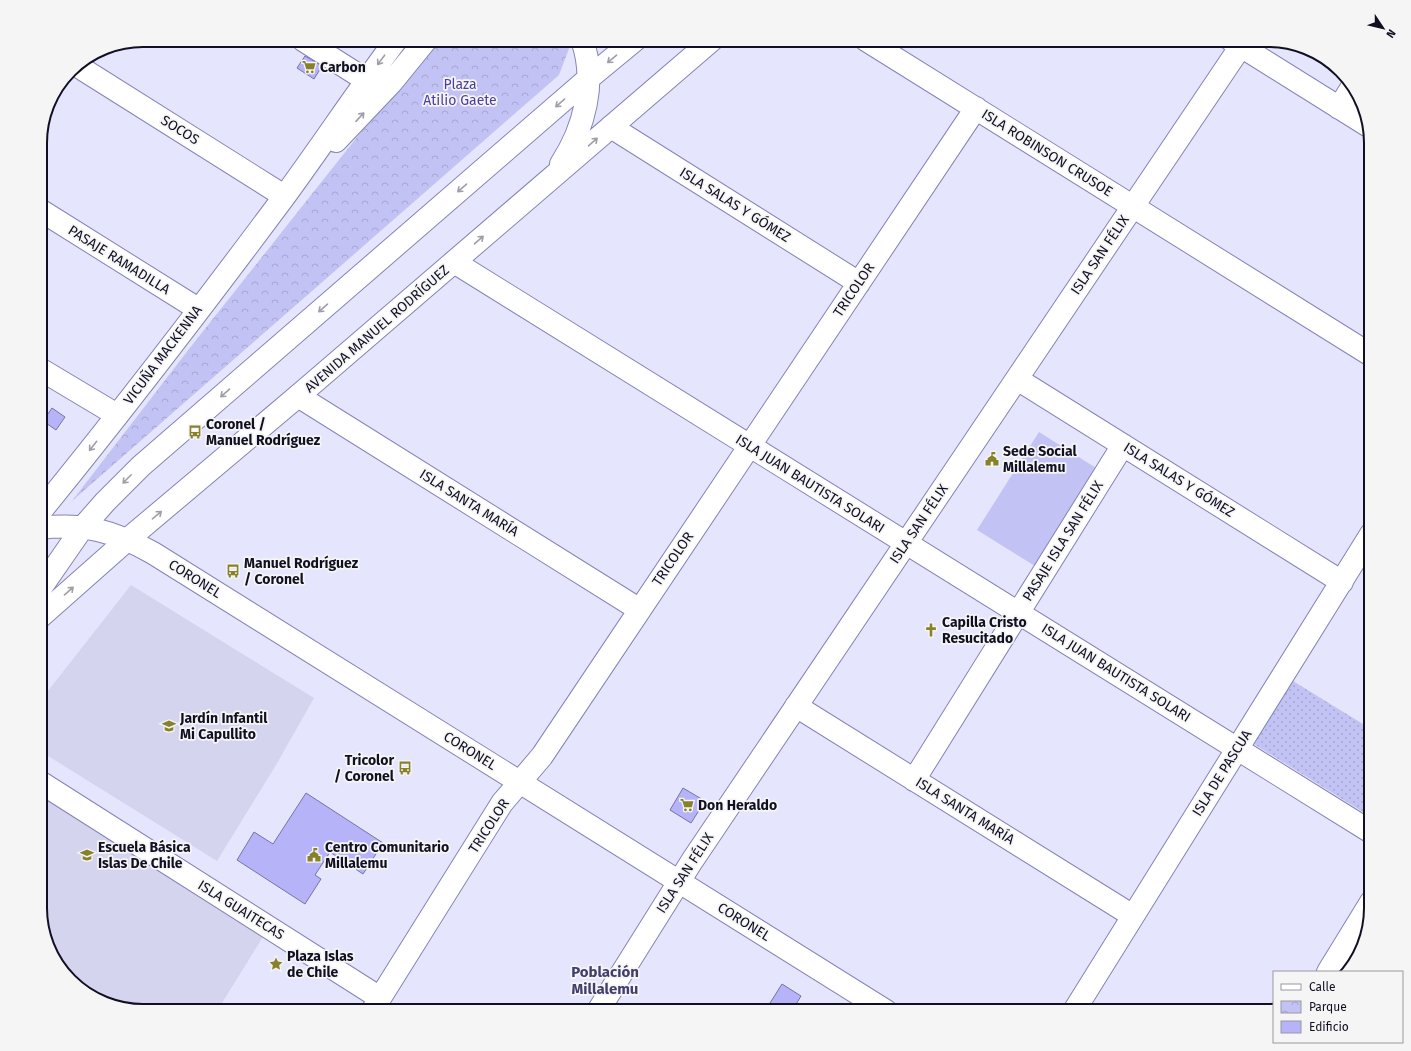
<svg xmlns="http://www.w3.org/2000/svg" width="1411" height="1051" viewBox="0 0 1411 1051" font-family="'Fira Sans',sans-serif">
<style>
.built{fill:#d4d4ef}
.grass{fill:url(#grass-dots)}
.park{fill:url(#park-crowns)}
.garden{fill:#c3c2f4}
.building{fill:#b6b3f9;stroke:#7573a7}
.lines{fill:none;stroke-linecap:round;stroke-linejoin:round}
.street-casing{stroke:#8583b8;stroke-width:24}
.secondary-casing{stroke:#8583b8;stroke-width:24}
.path{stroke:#89899f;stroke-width:2.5;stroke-dasharray:4 2;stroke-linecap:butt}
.street{stroke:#fff;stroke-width:22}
.secondary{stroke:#fff;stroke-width:22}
.oneway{stroke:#a09fa7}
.labels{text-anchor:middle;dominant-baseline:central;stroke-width:3.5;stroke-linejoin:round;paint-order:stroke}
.poi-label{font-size:14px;font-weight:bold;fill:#111023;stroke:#f5f5f5;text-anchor:start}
.park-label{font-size:14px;fill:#4d3da0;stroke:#f5f5f5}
.street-label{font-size:14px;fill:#111023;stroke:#f5f5f5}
.neighbourhood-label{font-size:15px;font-weight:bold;fill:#423f6f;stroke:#f5f5f5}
.rim{fill:none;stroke:#111023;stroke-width:2}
</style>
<defs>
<pattern id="grass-dots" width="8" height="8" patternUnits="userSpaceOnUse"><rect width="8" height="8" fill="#c3c2f4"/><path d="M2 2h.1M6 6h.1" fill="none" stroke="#a6a6d1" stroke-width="1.8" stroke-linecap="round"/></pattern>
<pattern id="park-crowns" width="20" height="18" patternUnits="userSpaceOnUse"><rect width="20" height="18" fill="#c3c2f4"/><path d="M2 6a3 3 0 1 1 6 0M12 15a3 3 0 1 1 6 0" fill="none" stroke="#a6a6d1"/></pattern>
</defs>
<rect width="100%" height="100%" fill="#e5e5fd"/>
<path class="built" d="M131,585l183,113 -38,67 -59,96 -177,-110v-50z
M40,795l223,142 -46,74h-75l-33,-6 -29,-15 -29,-36 -11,-39z"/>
<path class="grass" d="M1293,681l78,48v88l-117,-73z"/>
<path class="park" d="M434,40h134l2,6 -11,29 -487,426 117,-152z"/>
<path class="garden" d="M1294,44c12,2 33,13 41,23l-2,3z
M1039,432l57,36 -61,98 -58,-36z"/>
<path class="building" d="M305,56l17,10 -8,13 -17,-11z
M52,408l13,9 -9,13 -13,-9z
M683,788l22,13 -14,22 -21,-13z
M306,793l77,50 -20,31 -33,-22 -15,23 6,4 -16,25 -68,-44 17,-28 19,12z
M782,984l19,12 -9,15h-27z"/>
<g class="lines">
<g class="street-casing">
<path id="street" d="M303,40l63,40
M866,40l505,315
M1231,40l136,85
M76,65l208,131
M1339,108l13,-21
M611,127l248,156
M40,210l158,99
M454,262l917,570
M40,369l77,46
M1017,379l325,203
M298,396l342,214
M796,706l337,210
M914,780l209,-335
M40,782l340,216
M1328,972l43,-70
M372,1011l130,-208 40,-47 434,-648
M598,1011l94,-150 553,-821
M1074,1011l297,-477"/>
</g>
<g class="secondary-casing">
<path id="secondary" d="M336,141l55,-58 35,-43
M561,164c23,-35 36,-83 21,-124
M40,512c84,-103 165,-209 244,-315 38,-52 74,-106 112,-157
M40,528c45,-5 74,3 113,25l733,458
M40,589l43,-62 22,-25 36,-36 448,-388 46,-38
M40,617l87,-77 171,-144 414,-356"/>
</g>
<path class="path" d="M40,468l3,-3"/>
<use href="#street" class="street"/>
<use href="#secondary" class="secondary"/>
</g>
<defs><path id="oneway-shaft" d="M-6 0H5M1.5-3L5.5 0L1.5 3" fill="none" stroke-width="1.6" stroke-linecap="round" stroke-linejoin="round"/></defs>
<g class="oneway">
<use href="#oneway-shaft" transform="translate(612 59) rotate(140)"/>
<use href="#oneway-shaft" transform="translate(381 60) rotate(127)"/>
<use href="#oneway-shaft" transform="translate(560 103) rotate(139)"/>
<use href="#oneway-shaft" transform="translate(360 117) rotate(-47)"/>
<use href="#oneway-shaft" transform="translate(593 142) rotate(-41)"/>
<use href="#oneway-shaft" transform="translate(462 188) rotate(139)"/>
<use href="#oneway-shaft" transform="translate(479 240) rotate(-41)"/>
<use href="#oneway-shaft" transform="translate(323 308) rotate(139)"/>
<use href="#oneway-shaft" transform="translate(225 393) rotate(139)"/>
<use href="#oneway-shaft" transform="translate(93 446) rotate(128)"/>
<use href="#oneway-shaft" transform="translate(127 479) rotate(135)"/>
<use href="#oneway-shaft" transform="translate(157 515) rotate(-40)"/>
<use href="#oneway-shaft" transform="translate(69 591) rotate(-41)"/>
</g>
<defs>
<g id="supermarket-bare" transform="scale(1.08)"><path d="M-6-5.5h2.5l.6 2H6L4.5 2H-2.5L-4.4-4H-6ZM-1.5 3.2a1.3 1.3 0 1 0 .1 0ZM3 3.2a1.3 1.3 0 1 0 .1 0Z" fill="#878129" stroke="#f5f5f5" stroke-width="2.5" paint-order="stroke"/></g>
<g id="bus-bare" transform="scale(1.08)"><path d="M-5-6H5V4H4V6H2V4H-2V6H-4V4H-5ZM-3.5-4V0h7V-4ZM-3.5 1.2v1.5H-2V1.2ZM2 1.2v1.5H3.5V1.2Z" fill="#878129" stroke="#f5f5f5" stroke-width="2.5" paint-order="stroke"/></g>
<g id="civic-bare" transform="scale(1.08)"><path d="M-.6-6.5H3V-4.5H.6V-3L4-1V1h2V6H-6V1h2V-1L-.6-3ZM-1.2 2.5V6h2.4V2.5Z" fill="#878129" stroke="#f5f5f5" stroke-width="2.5" paint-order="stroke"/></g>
<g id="church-bare" transform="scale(1.08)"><path d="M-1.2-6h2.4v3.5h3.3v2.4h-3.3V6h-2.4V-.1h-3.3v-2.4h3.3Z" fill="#878129" stroke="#f5f5f5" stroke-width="2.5" paint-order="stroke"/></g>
<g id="school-bare" transform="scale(1.08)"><path d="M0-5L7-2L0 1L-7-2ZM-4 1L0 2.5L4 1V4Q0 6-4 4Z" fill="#878129" stroke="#f5f5f5" stroke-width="2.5" paint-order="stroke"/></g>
<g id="sight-bare" transform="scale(1.08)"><path d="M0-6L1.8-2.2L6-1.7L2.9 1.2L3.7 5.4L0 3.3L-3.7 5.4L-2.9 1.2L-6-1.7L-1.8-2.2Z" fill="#878129" stroke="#f5f5f5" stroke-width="2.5" paint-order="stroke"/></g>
</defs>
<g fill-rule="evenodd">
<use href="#supermarket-bare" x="309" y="67"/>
<use href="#bus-bare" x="195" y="432"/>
<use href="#civic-bare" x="992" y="459"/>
<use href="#bus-bare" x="233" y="571"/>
<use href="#church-bare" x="931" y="630"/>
<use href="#school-bare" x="169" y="726"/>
<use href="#bus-bare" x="405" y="768"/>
<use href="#supermarket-bare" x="687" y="805"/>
<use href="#school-bare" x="87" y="855"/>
<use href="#civic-bare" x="314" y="855"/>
<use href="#sight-bare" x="276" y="964"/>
</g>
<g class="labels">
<g class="poi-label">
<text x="320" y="67">Carbon</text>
<text x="206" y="424">Coronel /<tspan x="206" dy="16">Manuel Rodríguez</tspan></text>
<text x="1003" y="451">Sede Social<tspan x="1003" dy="16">Millalemu</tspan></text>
<text x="244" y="563">Manuel Rodríguez<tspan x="244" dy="16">/ Coronel</tspan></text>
<text x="942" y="622">Capilla Cristo<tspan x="942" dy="16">Resucitado</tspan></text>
<text x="180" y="718">Jardín Infantil<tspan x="180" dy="16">Mi Capullito</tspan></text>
<text x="394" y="760" text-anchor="end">Tricolor<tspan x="394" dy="16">/ Coronel</tspan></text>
<text x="698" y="805">Don Heraldo</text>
<text x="98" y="847">Escuela Básica<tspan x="98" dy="16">Islas De Chile</tspan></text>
<text x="325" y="847">Centro Comunitario<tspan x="325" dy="16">Millalemu</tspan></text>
<text x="287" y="956">Plaza Islas<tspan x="287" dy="16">de Chile</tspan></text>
</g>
<g class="park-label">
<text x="460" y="84">Plaza<tspan x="460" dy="16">Atilio Gaete</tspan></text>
</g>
<g class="street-label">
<text transform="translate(180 130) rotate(32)">SOCOS</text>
<text transform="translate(1047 153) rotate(32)">ISLA ROBINSON CRUSOE</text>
<text transform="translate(735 205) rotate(32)">ISLA SALAS Y GÓMEZ</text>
<text transform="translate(1100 255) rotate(-56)">ISLA SAN FÉLIX</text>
<text transform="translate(119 260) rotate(32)">PASAJE RAMADILLA</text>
<text transform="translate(854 290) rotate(-56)">TRICOLOR</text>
<text transform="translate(377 329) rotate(-41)">AVENIDA MANUEL RODRÍGUEZ</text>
<text transform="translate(163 355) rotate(-53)">VICUÑA MACKENNA</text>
<text transform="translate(1179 480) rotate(32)">ISLA SALAS Y GÓMEZ</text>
<text transform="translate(810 484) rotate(32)">ISLA JUAN BAUTISTA SOLARI</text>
<text transform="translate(469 503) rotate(32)">ISLA SANTA MARÍA</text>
<text transform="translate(919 524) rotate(-56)">ISLA SAN FÉLIX</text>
<text transform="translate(1063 541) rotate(-58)">PASAJE ISLA SAN FÉLIX</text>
<text transform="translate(673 559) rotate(-56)">TRICOLOR</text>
<text transform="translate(195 579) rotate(32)">CORONEL</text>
<text transform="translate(1116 673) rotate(32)">ISLA JUAN BAUTISTA SOLARI</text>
<text transform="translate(470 751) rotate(32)">CORONEL</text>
<text transform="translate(1222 773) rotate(-58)">ISLA DE PASCUA</text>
<text transform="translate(965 811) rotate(32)">ISLA SANTA MARÍA</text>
<text transform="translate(489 826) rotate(-57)">TRICOLOR</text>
<text transform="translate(685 873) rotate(-57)">ISLA SAN FÉLIX</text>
<text transform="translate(241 910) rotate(32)">ISLA GUAITECAS</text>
<text transform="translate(744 922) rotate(32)">CORONEL</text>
</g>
<g class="neighbourhood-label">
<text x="605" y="972">Población<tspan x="605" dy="17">Millalemu</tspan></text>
</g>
</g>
<path d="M0 0H1411V1051H0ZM143 47H1268A96 96 0 0 1 1364 143V908A96 96 0 0 1 1268 1004H143A96 96 0 0 1 47 908V143A96 96 0 0 1 143 47Z" fill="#f5f5f5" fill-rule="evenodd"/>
<path class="rim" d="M143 47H1268A96 96 0 0 1 1364 143V908A96 96 0 0 1 1268 1004H143A96 96 0 0 1 47 908V143A96 96 0 0 1 143 47Z"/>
<rect x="1273" y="971" width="130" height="72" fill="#f5f5f5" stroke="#9a99a1"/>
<rect x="1281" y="984" width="20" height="6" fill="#ffffff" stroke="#9a99a1"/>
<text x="1309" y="991" font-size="12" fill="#111023">Calle</text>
<rect x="1281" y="1001" width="20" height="12" fill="url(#park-crowns)" stroke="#9a99a1"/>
<text x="1309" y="1011" font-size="12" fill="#111023">Parque</text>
<rect x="1281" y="1021" width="20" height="12" fill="#b6b3f9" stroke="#9a99a1"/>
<text x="1309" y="1031" font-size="12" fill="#111023">Edificio</text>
<g transform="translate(1383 28) rotate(125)" stroke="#f5f5f5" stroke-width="3" paint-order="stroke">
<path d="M0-3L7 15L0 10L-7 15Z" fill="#111023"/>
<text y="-6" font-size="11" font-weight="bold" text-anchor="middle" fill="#111023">N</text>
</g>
</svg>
